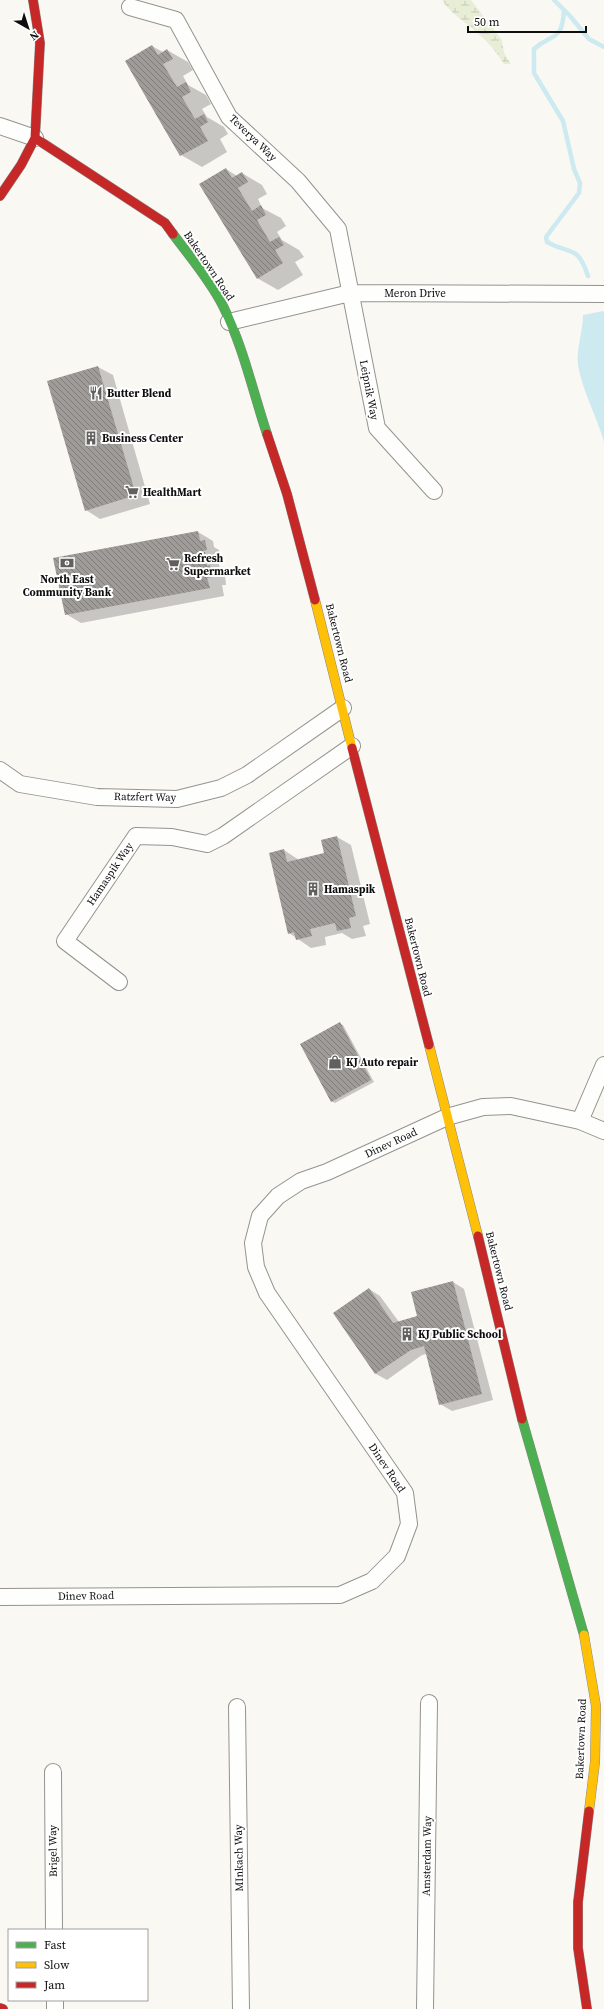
<svg xmlns="http://www.w3.org/2000/svg" width="604" height="2009" viewBox="0 0 604 2009" font-family="'Source Serif 4',serif">
<style>
.wetland{fill:url(#wetland-marsh)}
.water{fill:#cdeaf1}
.shadow{fill:#0003}
.lines{fill:none;stroke-linecap:round;stroke-linejoin:round}
.stream{stroke:#cdeaf1;stroke-width:4.5}
.building{fill:url(#building-back-hatch)}
.street-casing{stroke:#949391;stroke-width:18}
.fast-casing{stroke:#8b8a88;stroke-width:10}
.slow-casing{stroke:#8b8a88;stroke-width:10}
.jam-casing{stroke:#8b8a88;stroke-width:10}
.street{stroke:#fefefd;stroke-width:16}
.fast{stroke:#4caf50;stroke-width:9}
.slow{stroke:#ffc107;stroke-width:9}
.jam{stroke:#c62828;stroke-width:9}
.labels{text-anchor:middle;dominant-baseline:central;stroke-width:4;stroke-linejoin:round;paint-order:stroke}
.street-label{font-size:11px;fill:#0e0e0e;stroke:#fff}
.poi-label{font-size:11px;font-weight:bold;fill:#0e0e0e;stroke:#fff;text-anchor:start}
</style>
<defs>
<pattern id="wetland-marsh" width="20" height="14" patternUnits="userSpaceOnUse"><rect width="20" height="14" fill="#e7eed5"/><path d="M1 5h8M5 5V1M11 12h8M15 12V8" fill="none" stroke="#c5cbb6"/></pattern>
<pattern id="building-back-hatch" width="6" height="6" patternUnits="userSpaceOnUse"><rect width="6" height="6" fill="#9e9b98"/><path d="M-1 5l2 2M0 0l6 6M5-1l2 2" fill="none" stroke="#7f7d7a"/></pattern>
</defs>
<rect width="100%" height="100%" fill="#faf8f3"/>
<path class="wetland" d="M442,0h29l31,40 2,13 7,11h-7c-8,-14 -22,-28 -35,-38 -11,-9 -20,-15 -27,-26z"/>
<path class="water" d="M603,311l1,1v130c-7,-25 -22,-52 -26,-77 -2,-17 5,-33 5,-50z"/>
<path class="shadow" d="M152,46l11,6 4,-2 21,12 5,8 -10,6 5,9 18,10 5,9 -9,5 5,8 17,10 4,7 -8,5 7,13 -25,15 -21,-12 -55,-94z
M226,169l11,7 5,-3 20,12 5,9 -9,5 4,9 19,10 5,8 -9,6 5,8 17,10 5,7 -9,5 8,13 -25,15 -21,-12z
M98,367l15,8 37,129 -50,15 -14,-9z
M198,532l15,9 1,6 5,3 2,8 -4,1 1,1 3,13 4,2 1,10h-4l2,11 -143,27 -15,-9z
M337,837l14,8 19,79 -7,2 3,10 -14,3 -10,-6 -17,4 1,8 -15,3 -22,-15 -5,-83 15,10 26,-6z
M340,1024l3,1 31,57 -39,21 -4,-2z
M453,1282l11,7 29,111 -41,11 -12,-7 -13,-50 -5,1 -35,25 -11,-6 -42,-61 35,-24 11,7 19,26 19,-5z"/>
<g class="lines">
<path class="stream" d="M554,0l16,16 19,23 15,8
M564,10c-2,33 -11,22 -30,39v24l29,48 11,48 6,14 -1,10 -33,44 1,5c24,14 30,1 41,34"/>
</g>
<path class="building" d="M152,45l6,10 9,-6 6,10 -10,5 14,23 9,-5 5,10 -9,5 13,22 9,-5 4,8 -8,5 8,14 -28,15 -55,-95z
M226,168l6,10 10,-6 6,10 -10,6 14,23 9,-6 5,10 -9,5 13,22 9,-5 5,8 -9,5 8,13 -26,16 -58,-95z
M98,366l38,129 -51,16 -38,-130z
M198,531l2,10 5,-1 2,10 -4,1v1h2l2,14 3,-1 2,12 -5,1 3,10 -145,27 -12,-57z
M337,836l19,80 -7,2 2,10 -14,3 -2,-8 -25,6 2,7 -16,4 -2,-8 -6,2 -19,-81 15,-4 3,13 37,-9 -3,-13z
M340,1022l31,58 -40,22 -31,-58z
M453,1281l29,113 -43,11 -15,-59 -13,4 -36,24 -42,-61 36,-25 24,35 24,-7 -6,-24z"/>
<g class="lines">
<g class="street-casing">
<path id="street" d="M130,7l46,13 53,97 69,64 40,48 39,199 57,63
M0,126l35,12
M229,322l121,-29 254,1
M0,770l20,14 77,13 80,2 44,-11 26,-13 96,-67
M119,982l-54,-41 71,-105 36,1 35,7 16,-8 129,-90
M580,1121l24,-56
M0,1597l340,-2 32,-14 25,-25 12,-32 -4,-31 -138,-200 -11,-26 -3,-24 7,-27 18,-20 23,-15 26,-9 120,-55 36,-10 28,-1 69,15 24,10
M237,1707l4,302
M53,1772l1,158
M55,2000v9
M425,2009l4,-306"/>
</g>
<g class="fast-casing">
<path id="fast" d="M173,234c17,23 37,46 50,72 20,40 30,86 44,128
M522,1419l62,216"/>
</g>
<g class="slow-casing">
<path id="slow" d="M315,600l37,148
M429,1045l49,191
M584,1635l12,71 -1,56 -6,49"/>
</g>
<g class="jam-casing">
<path id="jam" d="M35,138l130,85 8,11
M0,196l21,-31 14,-27 5,-95 -7,-43
M267,434l20,60 28,106
M352,748l77,297
M478,1236l44,183
M0,2008l3,1
M587,2009l-9,-61v-46l11,-91"/>
</g>
<use href="#street" class="street"/>
<use href="#fast" class="fast"/>
<use href="#slow" class="slow"/>
<use href="#jam" class="jam"/>
</g>
<defs>
<g id="restaurant-bare" transform="scale(1.08)"><path d="M-5-6h1v4h1v-4h1v4h1v-4h1v5L-1.5 .5V6h-2V.5L-5-1ZM5-6V6H3V1.5H1.5Q1.5-4 5-6Z" fill="#61605e" stroke="#fff" stroke-width="2.5" paint-order="stroke"/></g>
<g id="building-bare" transform="scale(1.08)"><path d="M-4-6H4V6H1V3H-1V6H-4ZM-2.5-4.3h1.7v1.8h-1.7ZM.8-4.3h1.7v1.8H.8ZM-2.5-1h1.7V.8h-1.7ZM.8-1h1.7V.8H.8Z" fill="#61605e" stroke="#fff" stroke-width="2.5" paint-order="stroke"/></g>
<g id="supermarket-bare" transform="scale(1.08)"><path d="M-6-5.5h2.5l.6 2H6L4.5 2H-2.5L-4.4-4H-6ZM-1.5 3.2a1.3 1.3 0 1 0 .1 0ZM3 3.2a1.3 1.3 0 1 0 .1 0Z" fill="#61605e" stroke="#fff" stroke-width="2.5" paint-order="stroke"/></g>
<g id="bank-bare" transform="scale(1.08)"><path d="M-6-4H6V4H-6ZM0-2.3a2.3 2.3 0 1 0 0 4.6a2.3 2.3 0 1 0 0-4.6Z" fill="#61605e" stroke="#fff" stroke-width="2.5" paint-order="stroke"/></g>
<g id="shop-bare" transform="scale(1.08)"><path d="M-5-2.5h2.3a2.7 3.5 0 0 1 5.4 0H5L5.5 6h-11ZM-1.5-2.5h3a1.5 2.3 0 0 0-3 0Z" fill="#61605e" stroke="#fff" stroke-width="2.5" paint-order="stroke"/></g>
</defs>
<g fill-rule="evenodd">
<use href="#restaurant-bare" x="96" y="393"/>
<use href="#building-bare" x="91" y="438"/>
<use href="#supermarket-bare" x="132" y="492"/>
<use href="#bank-bare" x="67" y="563"/>
<use href="#supermarket-bare" x="173" y="564"/>
<use href="#building-bare" x="313" y="889"/>
<use href="#shop-bare" x="335" y="1062"/>
<use href="#building-bare" x="407" y="1334"/>
</g>
<g class="labels">
<g class="street-label">
<text transform="translate(253 138) rotate(44)">Teverya Way</text>
<text transform="translate(209 266) rotate(56)">Bakertown Road</text>
<text x="415" y="293">Meron Drive</text>
<text transform="translate(369 390) rotate(79)">Leipnik Way</text>
<text transform="translate(339 643) rotate(76)">Bakertown Road</text>
<text transform="translate(145 797) rotate(1)">Ratzfert Way</text>
<text transform="translate(110 874) rotate(-56)">Hamaspik Way</text>
<text transform="translate(418 957) rotate(76)">Bakertown Road</text>
<text transform="translate(391 1143) rotate(-25)">Dinev Road</text>
<text transform="translate(499 1271) rotate(76)">Bakertown Road</text>
<text transform="translate(387 1468) rotate(56)">Dinev Road</text>
<text transform="translate(86 1596) rotate(-1)">Dinev Road</text>
<text transform="translate(581 1739) rotate(-88)">Bakertown Road</text>
<text transform="translate(53 1851) rotate(-91)">Brigel Way</text>
<text transform="translate(427 1856) rotate(-89)">Amsterdam Way</text>
<text transform="translate(239 1858) rotate(-91)">MInkach Way</text>
</g>
<g class="poi-label">
<text x="107" y="393">Butter Blend</text>
<text x="102" y="438">Business Center</text>
<text x="143" y="492">HealthMart</text>
<text x="184" y="558">Refresh<tspan x="184" dy="13">Supermarket</tspan></text>
<text x="67" y="579" text-anchor="middle">North East<tspan x="67" dy="13">Community Bank</tspan></text>
<text x="324" y="889">Hamaspik</text>
<text x="346" y="1062">KJ Auto repair</text>
<text x="418" y="1334">KJ Public School</text>
</g>
</g>
<rect x="8" y="1929" width="140" height="72" fill="#ffffff" stroke="#9f9f9f"/>
<rect x="16" y="1942" width="20" height="6" fill="#4caf50" stroke="#9f9f9f"/>
<text x="44" y="1949" font-size="12" fill="#0e0e0e">Fast</text>
<rect x="16" y="1962" width="20" height="6" fill="#ffc107" stroke="#9f9f9f"/>
<text x="44" y="1969" font-size="12" fill="#0e0e0e">Slow</text>
<rect x="16" y="1982" width="20" height="6" fill="#c62828" stroke="#9f9f9f"/>
<text x="44" y="1989" font-size="12" fill="#0e0e0e">Jam</text>
<g transform="translate(28 28) rotate(141)" stroke="#ffffff" stroke-width="3" paint-order="stroke">
<path d="M0-3L7 15L0 10L-7 15Z" fill="#0e0e0e"/>
<text y="-6" font-size="11" font-weight="bold" text-anchor="middle" fill="#0e0e0e">N</text>
</g>
<path d="M468 26v6h118v-6" fill="none" stroke="#0e0e0e" stroke-width="2"/>
<text x="474" y="26" font-size="12" fill="#0e0e0e" stroke="#ffffff" stroke-width="3" paint-order="stroke">50 m</text>
</svg>
